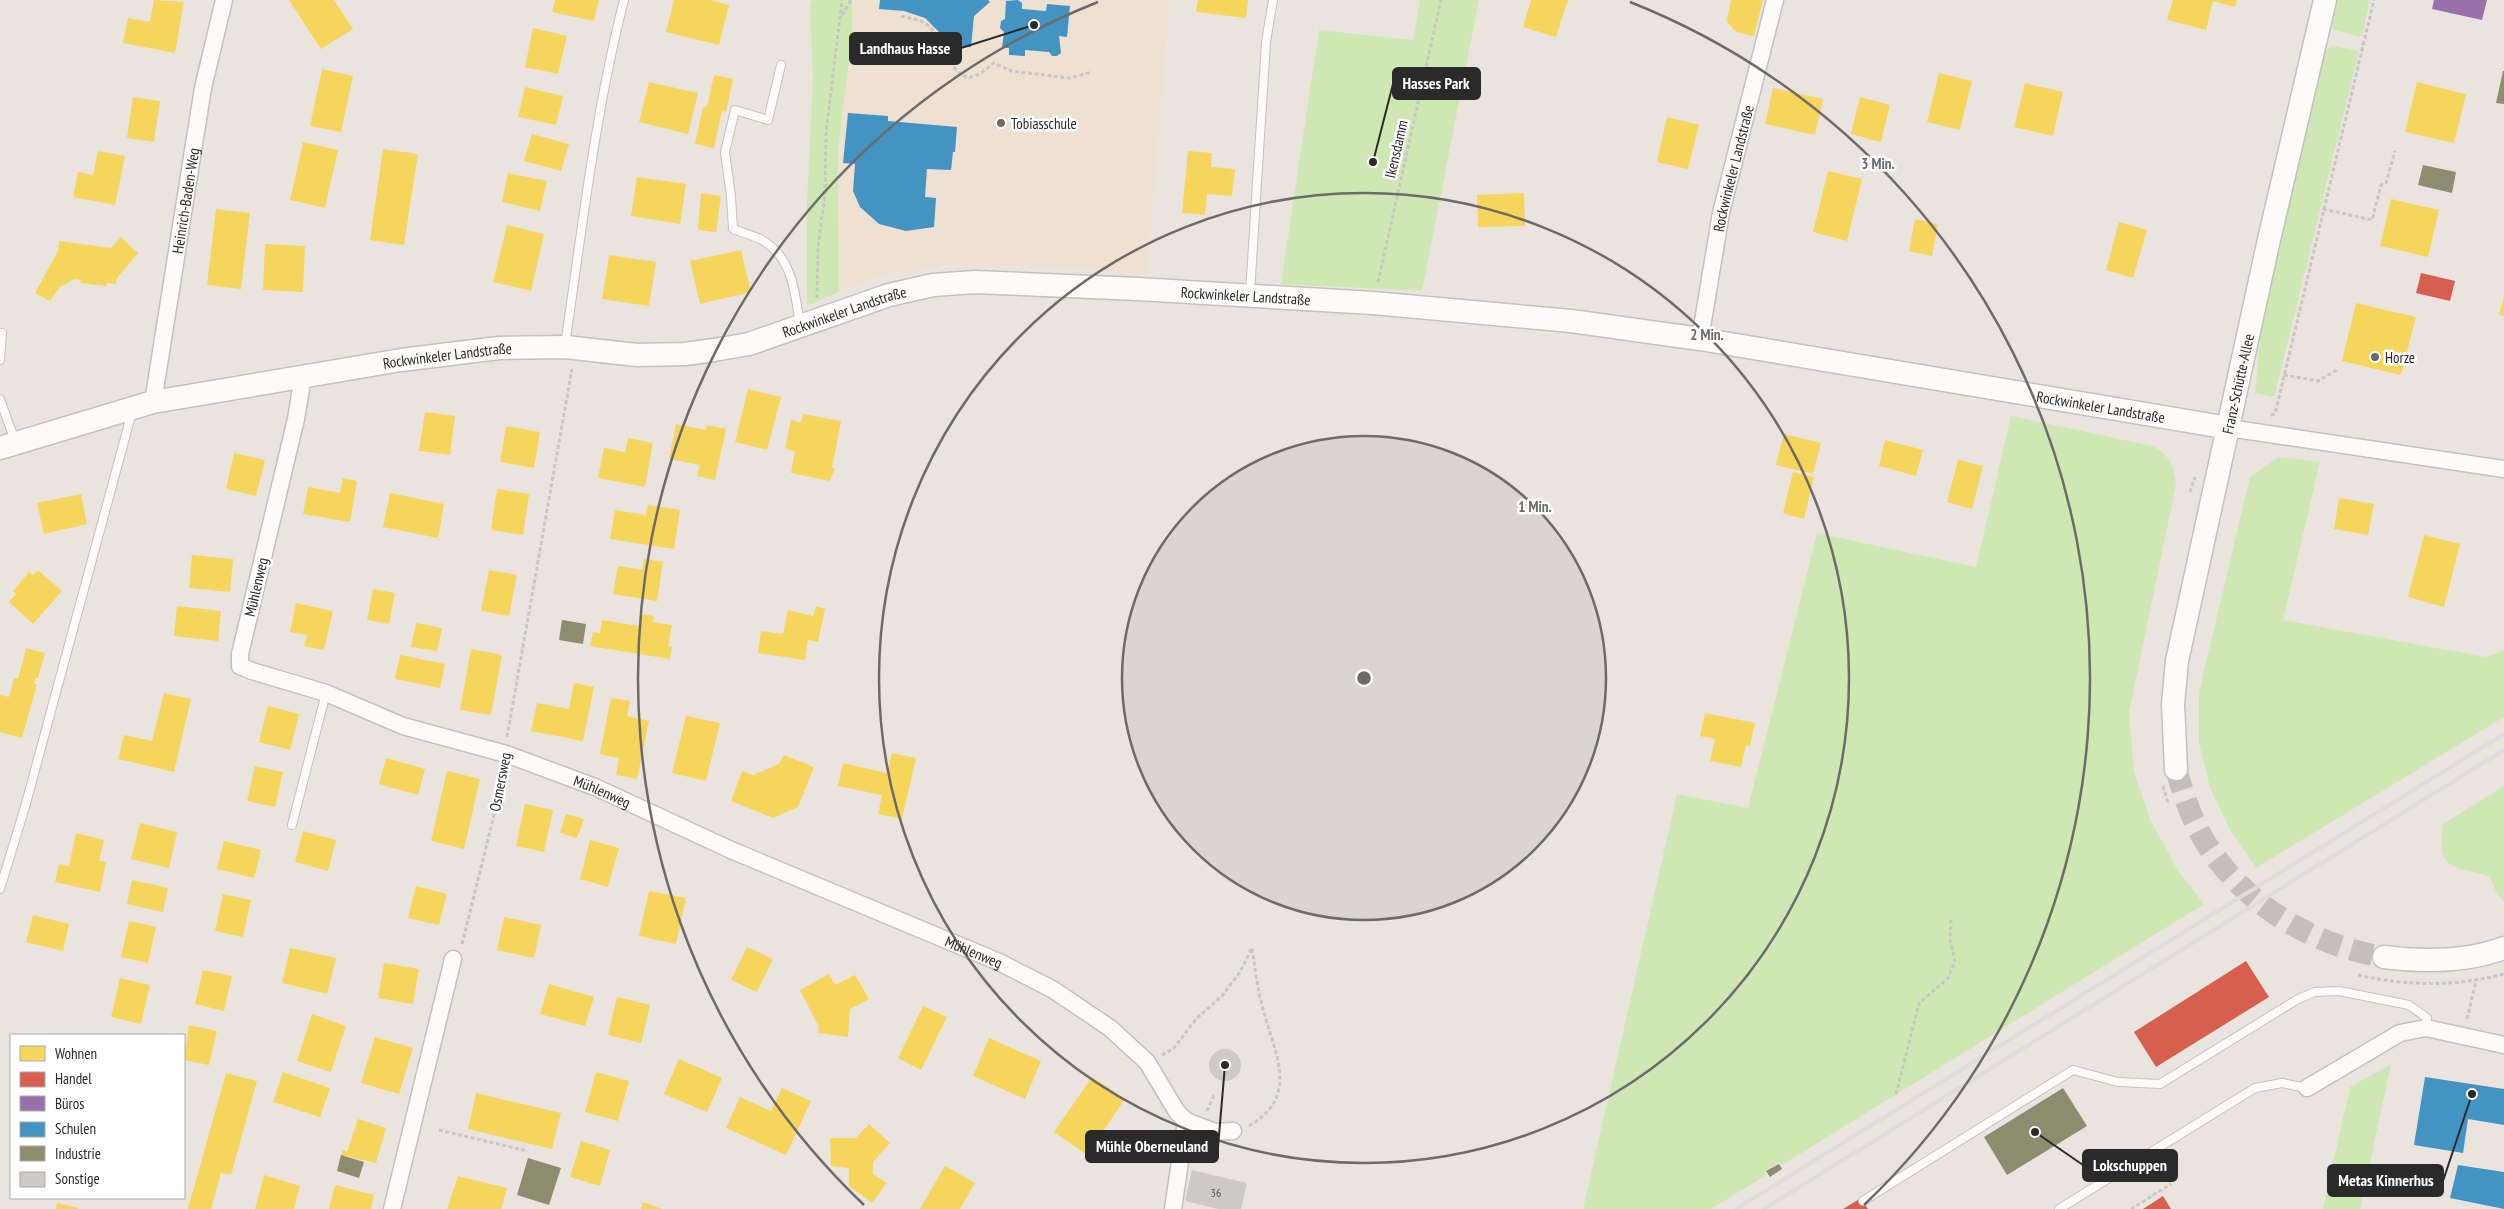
<svg xmlns="http://www.w3.org/2000/svg" width="2504" height="1209" viewBox="0 0 2504 1209" font-family="'PT Sans Narrow',sans-serif">
<style>
.education{fill:#eee1d2}
.green{fill:#cfe8b3}
.homes{fill:#f6d55c}
.shops{fill:#d6604d}
.offices{fill:#9970ab}
.schools{fill:#4393c3}
.industry{fill:#8c8c6e}
.building{fill:#cecac6}
.lines{fill:none;stroke-linecap:round;stroke-linejoin:round}
.secondary-tunnel{stroke:#c4bfba;stroke-width:22;stroke-dasharray:22 11;stroke-linecap:butt}
.service-casing{stroke:#c2c1c1;stroke-width:10}
.minor-casing{stroke:#c2c1c1;stroke-width:19}
.secondary-casing{stroke:#c2c1c1;stroke-width:25}
.path{stroke:#c6c6c5;stroke-width:3;stroke-dasharray:4 2.5;stroke-linecap:butt}
.service{stroke:#fcfbfa;stroke-width:8}
.minor{stroke:#fcfbfa;stroke-width:16}
.secondary{stroke:#fcfbfa;stroke-width:22}
.rail{stroke:#ddddde;stroke-width:4}
.ring{fill:none;stroke:#6d6b69;stroke-width:2.5}
.poi-dot{fill:#6d6b69;stroke:#fff;stroke-width:2}
.labels{text-anchor:middle;dominant-baseline:central;stroke-width:5;stroke-linejoin:round;paint-order:stroke}
.number-label{font-size:12px;fill:#555452}
.poi-label{font-size:15px;fill:#2a2a2a;stroke:#fff;text-anchor:start}
.street-label{font-size:15px;fill:#2a2a2a;stroke:#fff}
.centre{fill:#6d6b69;stroke:#fff;stroke-width:2.5}
.ring-label{font-size:15px;text-anchor:middle;font-weight:bold;fill:#6d6b69;stroke:#fff;stroke-width:5;stroke-linejoin:round;paint-order:stroke}
.leader{fill:none;stroke:#2a2a2a;stroke-width:2}
.callout-dot{fill:#2a2a2a;stroke:#fff;stroke-width:2}
.callout{fill:#2a2a2a;stroke:#2a2a2a;stroke-width:2}
.callout-label{font-size:16px;text-anchor:middle;font-weight:bold;fill:#fff}
</style>
<rect width="100%" height="100%" fill="#eae4de"/>
<path class="education" d="M852,0h318l-23,275 -71,-7 -123,-4 -72,12 -42,16 -1,-141 8,-55z"/>
<path class="green" d="M812,0h40v35l-14,116 1,141 -32,14v-104l6,-123 -3,-72z
M1420,0h59l-57,291 -141,-7 38,-254 94,10z
M2333,0h37l-8,37 -28,-7 -6,-11z
M2333,46l26,5 -84,343 -2,3 -18,-4 8,-86 59,-255z
M2011,416l142,30c16,9 22,20 23,39l-47,228 5,59 16,47 27,50 27,35 -422,261 -2,-3 -15,9 1,4 -55,34h-128l94,-415 71,14 69,-275 159,34z
M2279,457l41,5 -37,158 203,37 18,-7v67l-248,151 -26,-38 -20,-42 -11,-46v-50l51,-215z
M2504,786v116l-8,-10 -6,-15c-37,-13 -54,-3 -47,-53z
M2391,1064l-31,145h-37l27,-122z"/>
<path class="homes" d="M154,0l30,2 -9,51 -52,-10 5,-25 22,4z
M289,0h45l19,29 -32,20z
M555,0h44l-5,21 -42,-9z
M674,0h36l19,5 -10,40 -53,-13z
M1198,0h50l-2,18 -50,-6z
M1531,0h37l-12,37 -33,-10z
M1731,0h32l-9,36 -18,-4 -8,-9 -1,-4z
M2173,0h64l-2,7 -22,-6 -7,29 -39,-10z
M533,28l34,8 -9,38 -33,-7z
M322,69l31,7 -12,56 -31,-6z
M1939,73l33,8 -12,49 -33,-8z
M714,75l19,4 -7,33 -4,-1 -8,37 -19,-4 8,-37h4z
M649,82l49,11 -10,41 -49,-12z
M2417,82l49,12 -12,49 -49,-11z
M2025,83l38,9 -10,44 -39,-9z
M525,87l38,9 -7,29 -38,-8z
M1773,88l50,11 -8,36 -50,-11z
M133,97l27,4 -6,41 -27,-4z
M1860,97l30,8 -9,37 -30,-8z
M1667,117l32,8 -11,44 -31,-7z
M532,134l37,10 -8,27 -37,-10z
M303,142l35,8 -13,58 -35,-8z
M383,149l35,5 -14,91 -34,-5z
M98,151l27,5 -10,49 -42,-8 5,-25 15,3z
M1188,151l24,2 -1,14 24,2 -3,27 -25,-2 -2,21 -23,-2z
M1828,171l34,8 -15,62 -34,-9z
M508,173l39,8 -7,30 -38,-9z
M637,177l49,7 -6,40 -49,-8z
M701,193l20,3 -5,36 -18,-2z
M1524,193l1,33 -47,1 -1,-32z
M2391,199l48,11 -11,47 -48,-11z
M216,209l34,4 -9,76 -34,-4z
M1915,219l23,5 -6,32 -23,-5z
M2119,222l28,8 -14,48 -27,-8z
M507,225l37,9 -13,57 -38,-9z
M121,237l17,16 -21,25 -1,6 -9,-1 -1,3 -26,-3 1,-3 -7,-1 -14,8 -10,14 -15,-8 23,-42 1,-10 52,7z
M265,244l40,2 -2,46 -40,-2z
M741,250l10,42 -51,12 -10,-43z
M609,255l47,7 -7,44 -47,-7z
M2504,296v20l-5,-1z
M2356,303l60,14 -15,58 -59,-14z
M748,389l33,8 -14,53 -32,-8z
M425,412l30,4 -5,39 -31,-4z
M803,414l38,7 -9,47h3l-5,13 -39,-8 4,-22 -10,-2 6,-29 10,3z
M676,424l30,6 1,-5 19,4 -11,51 -18,-4 3,-11 -31,-6z
M506,426l34,6 -6,36 -34,-6z
M1784,434l37,9 -8,31 -37,-9z
M628,438l25,5 -8,44 -47,-9 6,-30 21,4z
M1885,440l38,10 -7,26 -37,-10z
M234,453l31,7 -9,36 -30,-7z
M1958,460l25,6 -11,43 -25,-7z
M1793,472l21,5 -10,42 -21,-6z
M343,478l14,3 -7,41 -47,-8 5,-27 32,6z
M497,489l32,5 -6,41 -32,-5z
M390,493l54,11 -6,34 -55,-11z
M81,494l6,30 -43,10 -7,-31z
M2339,498l35,6 -6,31 -34,-6z
M648,505l32,5 -6,39 -64,-10 5,-29 31,5z
M2424,535l36,9 -16,63 -36,-10z
M192,555l41,4 -3,33 -41,-4z
M644,559l19,3 -6,39 -44,-7 5,-28 24,4z
M38,570l24,21 -29,33 -24,-22 7,-8 -3,-3 16,-19 4,3z
M489,570l28,5 -8,41 -28,-5z
M373,589l22,4 -6,31 -22,-4z
M296,603l37,8 -9,39 -20,-4 3,-11 -17,-3z
M177,606l44,5 -3,30 -44,-5z
M816,606l9,3 -7,33 -10,-2 -3,20 -47,-7 3,-22 22,3 5,-24 25,6z
M641,614l13,2 -1,6 19,3 -4,21 4,1 -2,12 -80,-13 3,-14 7,1 2,-13 37,6z
M416,623l26,5 -5,23 -26,-4z
M26,648l19,5 -7,25h-2l-2,5 3,1 -15,54 -22,-6v-37l9,2 5,-19 4,1z
M471,649l31,6 -11,60 -31,-5z
M400,655l45,9 -5,24 -45,-9z
M574,683l20,4 -11,54 -52,-10 6,-28 32,6z
M164,693l27,6 -17,73 -56,-13 6,-24 28,6z
M611,698l19,3 -3,15 22,5 -12,58 -21,-4 3,-17 -19,-4z
M268,706l31,8 -9,36 -31,-8z
M1705,713l50,10 -5,23 -4,-1 -5,22 -31,-6 5,-22 -15,-3z
M686,716l34,7 -14,58 -34,-8z
M892,753l24,5 -14,61 -24,-5 4,-19 -44,-9 5,-23 44,10z
M784,755l30,12 -16,40 -25,11 -42,-17 11,-30 11,4 26,-11z
M386,758l39,11 -7,26 -39,-11z
M255,766l28,6 -8,35 -28,-6z
M447,771l33,8 -16,70 -33,-8z
M525,804l28,6 -9,42 -28,-6z
M566,814l18,5 -7,19 -17,-5z
M140,823l37,9 -8,36 -38,-9z
M303,831l33,9 -8,31 -33,-9z
M76,833l28,7 -5,21 7,1 -6,30 -45,-10 4,-18 10,2z
M590,840l29,8 -11,39 -28,-8z
M224,841l37,9 -7,28 -37,-9z
M132,880l36,8 -5,24 -36,-8z
M416,886l31,8 -8,31 -31,-7z
M649,891l37,7 -10,46 -37,-8z
M223,894l28,6 -8,37 -28,-6z
M33,915l36,9 -6,27 -37,-9z
M504,917l37,8 -7,33 -37,-8z
M129,921l27,6 -8,36 -27,-6z
M747,947l26,12 -16,33 -26,-12z
M290,948l46,10 -9,36 -45,-11z
M384,963l35,6 -6,35 -35,-6z
M203,970l29,6 -8,35 -29,-7z
M829,974l6,11 20,-10 14,24 -19,10 -2,28 -30,-4 1,-6 -19,-37z
M120,978l30,7 -9,39 -30,-7z
M549,984l45,13 -9,29 -45,-12z
M617,997l33,8 -9,38 -33,-8z
M923,1006l24,11 -26,53 -23,-12z
M312,1014l34,12 -15,46 -34,-11z
M189,1025l28,6 -8,34 -25,-5z
M375,1037l38,11 -14,46 -38,-11z
M989,1038l52,23 -16,38 -52,-23z
M679,1059l43,19 -15,34 -43,-18z
M283,1072l47,16 -10,29 -47,-15z
M596,1072l33,9 -11,40 -33,-9z
M226,1073l31,8 -26,94 -10,-2 -10,36h-23z
M1092,1077l33,22 -38,56 -33,-23z
M782,1088l29,13 -25,54 -60,-27 14,-31 31,14z
M476,1093l85,20 -9,36 -84,-20z
M358,1119l28,9 -10,35 -35,-8 2,-5 4,2z
M869,1124l21,19 -17,19v12l14,9 -15,20 -23,-17v-18l-18,-2 -1,-28h26z
M581,1141l29,9 -10,36 -30,-9z
M945,1166l30,17 -15,26h-40z
M264,1175l36,11 -6,23h-39z
M458,1176l49,12 -6,21h-54z
M335,1185l39,10 -3,14h-42z
M643,1202l19,7h-21z
M57,1203l21,5v1h-22z"/>
<path class="shops" d="M2421,273l34,8 -5,20 -34,-8z
M2246,961l23,36 -113,70 -22,-35z
M2163,1196l8,13h-28z
M1861,1198l7,11h-25z"/>
<path class="offices" d="M2434,0h53l-5,20 -50,-11z"/>
<path class="schools" d="M880,0h108l2,2 -16,14 -3,31 -25,1 -5,-14 -16,-16 -21,-7 -25,-2z
M1018,0l4,3v6l24,2 1,-7 23,2 -3,31 -8,-1 2,17 -4,3h-5l-3,-4 -24,-2v6l-16,-1v-7h-7l2,-16 -4,-4 1,-7 4,-2 1,-18z
M848,113l40,3v5l69,6 -2,25h-2l-2,18 -24,-1 -2,28 11,1 -2,29 -28,4 -27,-7 -19,-17 -7,-16 2,-27 -12,-1z
M2425,1077l79,12v36l-36,-6 -5,34 -49,-8z
M2458,1165l46,7v37l-54,-11z"/>
<path class="industry" d="M2503,71h1v33l-8,-1z
M2423,165l33,7 -4,21 -34,-8z
M562,620l24,4 -3,20 -24,-4z
M2063,1088l24,38 -80,49 -23,-38z
M341,1155l23,7 -5,16 -22,-7z
M528,1158l33,10 -12,37 -32,-10z
M1779,1164l3,5 -12,8 -4,-6z"/>
<path class="building" d="M1209 1065a16 16 0 1 1 32 0a16 16 0 1 1-32 0Z
M1192,1170l55,13 -6,26h-23l-33,-8z"/>
<g class="lines">
<path class="secondary-tunnel" d="M2176,769c7,24 15,49 28,71 39,64 107,105 180,117"/>
<g class="service-casing">
<path id="service" d="M781,65l-13,55 -33,-10 -10,42 6,44 2,33c9,4 20,6 29,11 31,18 33,53 38,85
M1250,293l16,-251 7,-42
M565,345c17,-115 30,-232 59,-345
M0,360l2,-27
M0,399l15,42
M292,825l34,-132
M0,889l25,-82 107,-395
M1863,1201l210,-131 45,12 42,2 138,-85 17,-7 24,-1 70,14 18,13 -1,10
M2059,1209l196,-121 27,-5 25,5"/>
</g>
<g class="minor-casing">
<g id="minor">
<path id="s1" d="M1700,339l21,-126 54,-213"/>
<path id="s2" d="M303,376l-7,43 -56,235v12l12,5 74,22 77,33 103,28 89,33 136,63 268,112 53,27 58,39 37,34 30,50 9,9 29,11 18,-1"/>
<path id="s3" d="M153,402l50,-314 21,-88"/>
<path d="M2229,428l275,41"/>
<path d="M2307,1088l93,-55 26,-5 78,17"/>
<path d="M392,1209l61,-250"/>
<path d="M1173,1209l13,-88"/>
</g>
</g>
<g class="secondary-casing">
<g id="secondary">
<path id="s4" d="M0,448l153,-46 248,-42 98,-12 66,-1 72,8 48,-1 29,-4 35,-6 140,-49 44,-10 42,-3 163,7 235,14 198,18 129,18 529,89"/>
<path id="s5" d="M2176,769l-3,-65 4,-43 91,-417 57,-244"/>
<path d="M2384,957c40,5 82,5 120,-9"/>
</g>
</g>
<path class="path" d="M842,15l9,-15
M901,16c7,2 14,3 20,5 24,11 22,47 47,57l12,-4 14,-11 17,8 58,7 23,-6
M2323,209l49,11 9,-35 5,-2 9,-32
M1378,282l63,-282
M817,298l1,-51 7,-54 1,-60 16,-133
M2284,375l34,6 19,-11
M2271,415l4,-1 99,-414
M2190,492l5,-15
M507,737l65,-368
M2163,786l5,17
M462,944l43,-173
M2358,975c50,11 96,12 146,-1
M2467,1019l9,-38
M1162,1055l11,-6 24,-31 25,-22 18,-24 12,-24
M1896,1094l23,-91 29,-25 7,-17 -5,-22 1,-20
M1207,1111l8,-18
M1249,1126c53,-31 24,-75 13,-121 -5,-18 -7,-38 -10,-57
M439,1130l89,21
M2131,1209l40,-25"/>
<use href="#service" class="service"/>
<use href="#minor" class="minor"/>
<use href="#secondary" class="secondary"/>
<path class="rail" d="M1736,1209l768,-475
M1764,1209l740,-459"/>
</g>
<circle cx="1364" cy="678" r="242" fill="#6d6b69" fill-opacity=".12"/>
<g class="ring">
<circle cx="1364" cy="678" r="242"/>
<circle cx="1364" cy="678" r="485"/>
<path d="M864 1205A727 727 0 0 1 1098 2M1630 2A727 727 0 0 1 1864 1205"/>
</g>
<g class="poi-dot">
<circle cx="1001" cy="123" r="5"/>
<circle cx="2375" cy="357" r="5"/>
</g>
<g class="labels">
<g class="number-label">
<text x="1216" y="1192">36</text>
</g>
<g class="poi-label">
<text x="1011" y="123">Tobiasschule</text>
<text x="2385" y="357">Horze</text>
</g>
<g class="street-label">
<text transform="translate(1396 149) rotate(-77)">Ikensdamm</text>
<text stroke="none"><textPath href="#s1" startOffset="174">Rockwinkeler Landstraße</textPath></text>
<text stroke="none"><textPath href="#s3" startOffset="204">Heinrich-Baden-Weg</textPath></text>
<text stroke="none"><textPath href="#s4" startOffset="1268">Rockwinkeler Landstraße</textPath></text>
<text stroke="none"><textPath href="#s4" startOffset="862">Rockwinkeler Landstraße</textPath></text>
<text stroke="none"><textPath href="#s4" startOffset="458">Rockwinkeler Landstraße</textPath></text>
<text stroke="none"><textPath href="#s5" startOffset="392">Franz-Schütte-Allee</textPath></text>
<text stroke="none"><textPath href="#s4" startOffset="2131">Rockwinkeler Landstraße</textPath></text>
<text transform="translate(256 587) rotate(-77)">Mühlenweg</text>
<text transform="translate(500 782) rotate(-79)">Osmersweg</text>
<text stroke="none"><textPath href="#s2" startOffset="681">Mühlenweg</textPath></text>
<text stroke="none"><textPath href="#s2" startOffset="1086">Mühlenweg</textPath></text>
</g>
</g>
<circle cx="1364" cy="678" r="8" class="centre"/>
<g class="ring-label">
<text x="1878" y="169">3 Min.</text>
<text x="1707" y="340">2 Min.</text>
<text x="1535" y="512">1 Min.</text>
</g>
<path class="leader" d="M1034 25L961 48M1373 162L1393 84M1225 1065L1218 1147M2035 1132L2083 1165M2472 1094L2443 1181"/>
<g class="callout-dot">
<circle cx="1034" cy="25" r="5"/>
<circle cx="1373" cy="162" r="5"/>
<circle cx="1225" cy="1065" r="5"/>
<circle cx="2035" cy="1132" r="5"/>
<circle cx="2472" cy="1094" r="5"/>
</g>
<g class="callout">
<rect x="850" y="33" width="111" height="31" rx="5"/>
<rect x="1393" y="68" width="87" height="31" rx="5"/>
<rect x="1086" y="1131" width="132" height="31" rx="5"/>
<rect x="2083" y="1150" width="94" height="31" rx="5"/>
<rect x="2328" y="1165" width="115" height="31" rx="5"/>
</g>
<g class="callout-label">
<text x="905" y="54">Landhaus Hasse</text>
<text x="1436" y="89">Hasses Park</text>
<text x="1152" y="1152">Mühle Oberneuland</text>
<text x="2130" y="1171">Lokschuppen</text>
<text x="2386" y="1186">Metas Kinnerhus</text>
</g>
<rect x="10" y="1034" width="175" height="165" fill="#ffffff" stroke="#aaaaaa"/>
<rect x="20" y="1046" width="25" height="15" fill="#f6d55c" stroke="#aaaaaa"/>
<text x="55" y="1059" font-size="15" fill="#2a2a2a">Wohnen</text>
<rect x="20" y="1072" width="25" height="15" fill="#d6604d" stroke="#aaaaaa"/>
<text x="55" y="1084" font-size="15" fill="#2a2a2a">Handel</text>
<rect x="20" y="1096" width="25" height="15" fill="#9970ab" stroke="#aaaaaa"/>
<text x="55" y="1109" font-size="15" fill="#2a2a2a">Büros</text>
<rect x="20" y="1122" width="25" height="15" fill="#4393c3" stroke="#aaaaaa"/>
<text x="55" y="1134" font-size="15" fill="#2a2a2a">Schulen</text>
<rect x="20" y="1146" width="25" height="15" fill="#8c8c6e" stroke="#aaaaaa"/>
<text x="55" y="1159" font-size="15" fill="#2a2a2a">Industrie</text>
<rect x="20" y="1172" width="25" height="15" fill="#cecac6" stroke="#aaaaaa"/>
<text x="55" y="1184" font-size="15" fill="#2a2a2a">Sonstige</text>
</svg>
